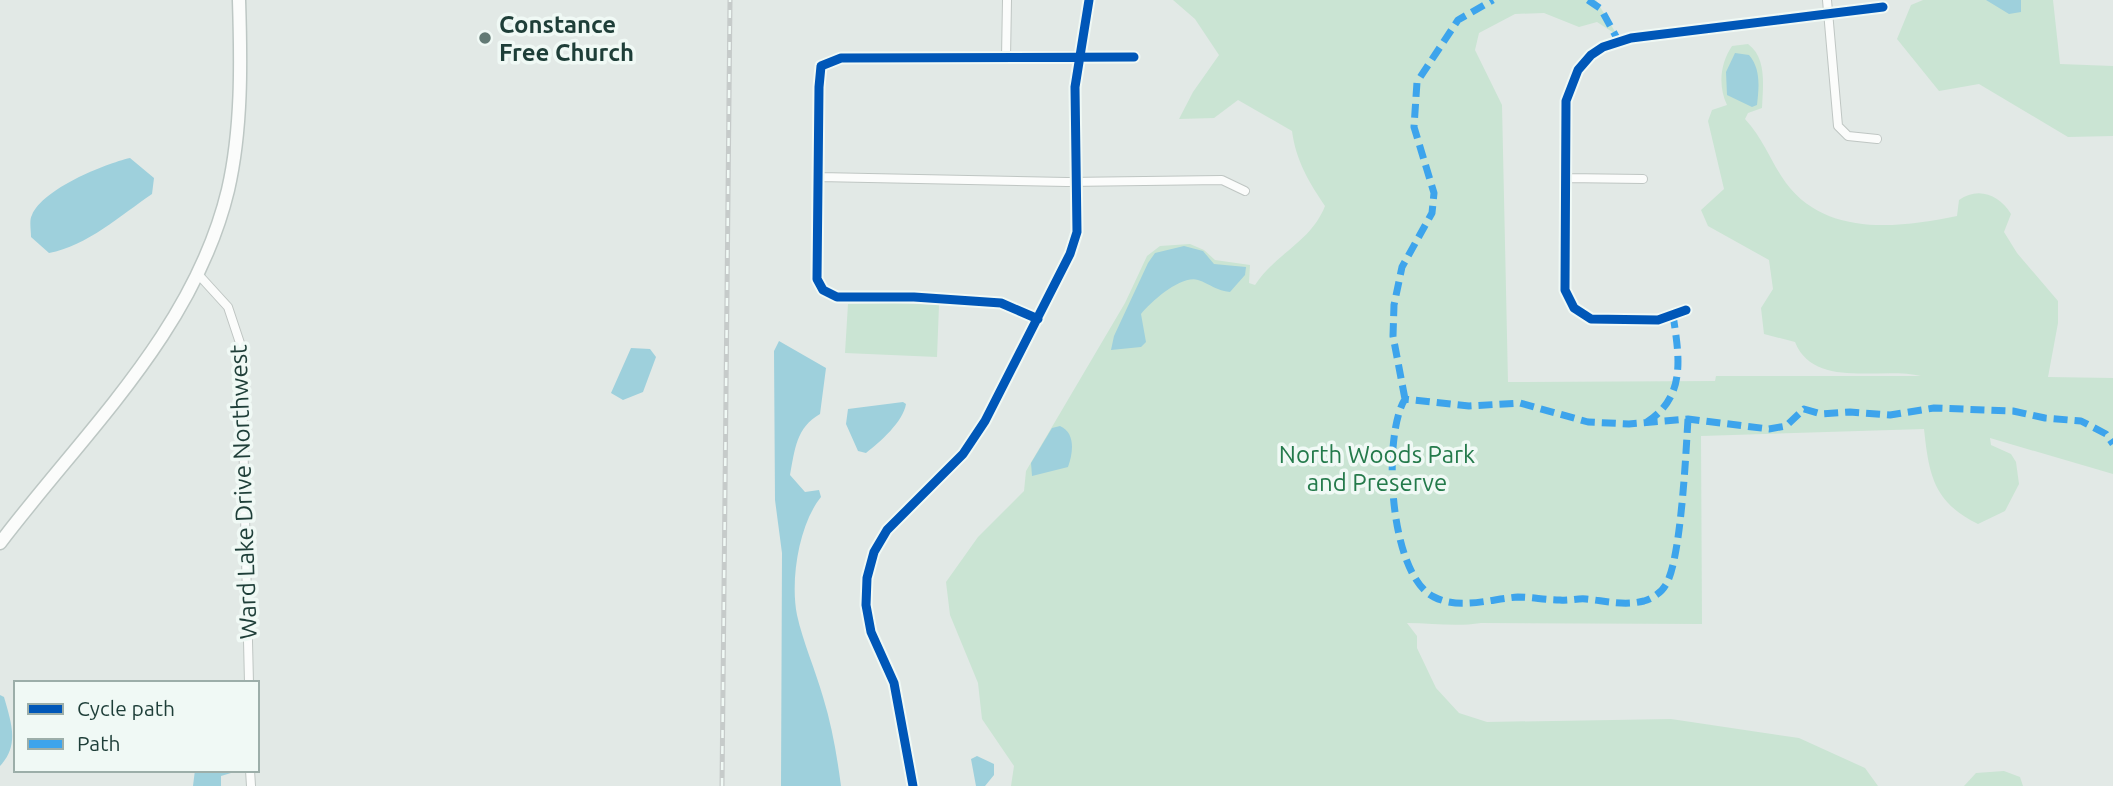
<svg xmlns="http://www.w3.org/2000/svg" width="2113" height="786" viewBox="0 0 2113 786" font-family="Ubuntu,sans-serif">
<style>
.green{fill:#cae4d3}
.water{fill:#9ed0dc}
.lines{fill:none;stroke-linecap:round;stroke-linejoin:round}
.minor-casing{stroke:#bfc6c3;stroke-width:10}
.secondary-casing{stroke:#bdc7c4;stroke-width:15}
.minor{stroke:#fbfcfb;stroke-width:8}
.secondary{stroke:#fbfcfb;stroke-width:12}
.rail-casing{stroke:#c6cbca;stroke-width:5}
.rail{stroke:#f0f9f5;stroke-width:2.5;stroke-dasharray:8;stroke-linecap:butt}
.quiet{stroke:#3da4ec;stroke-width:7;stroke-dasharray:14 7;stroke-linecap:butt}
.cycleway-casing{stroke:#f0f9f5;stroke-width:13}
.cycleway{stroke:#0057b8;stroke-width:9}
.poi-dot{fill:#637a75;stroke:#f0f9f5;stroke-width:2.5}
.labels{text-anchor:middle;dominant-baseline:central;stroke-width:7;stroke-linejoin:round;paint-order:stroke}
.poi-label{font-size:24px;font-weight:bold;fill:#1e3e38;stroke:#f0f9f5;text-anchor:start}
.park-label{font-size:24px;fill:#247a4b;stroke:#f0f9f5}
.street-label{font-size:24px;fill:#1e3e38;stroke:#f0f9f5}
</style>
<rect width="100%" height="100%" fill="#e2e9e6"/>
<path class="green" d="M1173,0h423l21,35 -20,-13 -18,5 -35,-14 -29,1 -36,19 -4,17 27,55 6,277 207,-1 1,-5h205c-39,-10 -107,14 -126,-34l-31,-8 -3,-26 12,-19 -4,-29 -61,-34 -7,-16 23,-21 -16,-68 4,-11 15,-5c-9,-19 -7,-41 5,-59l16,-2c19,14 15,41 14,64l-14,5 -3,6c20,22 25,42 41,64 40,54 113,45 171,33l2,-16c19,-14 41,-5 52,14l-7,18 13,21 41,48v22l-10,54 65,1v96l-123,-36 1,7 20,9 5,8 3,22 -14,27 -27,13c-45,-22 -49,-50 -54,-95l-223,7 1,188 -221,-1c-25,4 -48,0 -74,0l10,13v12l19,40 23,25 28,9 184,-3 128,19 66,30 13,18h-867l3,-20 -32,-47 -4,-36 -28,-68 -4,-33 32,-45 46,-46 2,-20 99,-168 22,-47 13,-10 30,-2 14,6 11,10 35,5 -1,18 6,2c21,-32 56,-43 70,-79 -16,-24 -29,-45 -33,-75l-54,-31 -24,18 -35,1 14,-27 26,-37 -24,-36z
M1923,0h130l7,64 53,2v70l-45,1 -89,-53 -40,7 -42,-52 14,-34z
M894,303l45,2 -2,52 -92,-4 3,-49z
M2004,771l16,6 3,9h-59l12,-13z"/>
<path class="water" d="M1986,0h35v12l-12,2z
M1735,53l14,2c12,14 10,32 8,50l-5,2 -25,-12 -1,-23z
M130,158l24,20 -2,16c-31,21 -65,52 -103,59l-18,-16c0,-7 -2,-17 1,-22 11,-26 72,-51 98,-57z
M1184,246l19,5 11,13 32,3 -1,8 -15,17c-13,-1 -20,-8 -32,-12 -17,-5 -46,21 -57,34l5,28 -5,5 -30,3 3,-14 34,-73 7,-10z
M779,341l47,27 -6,46c-24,14 -25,35 -30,61l15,17 14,-2 2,7c-22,27 -31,83 -24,118 6,27 18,54 26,82 9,29 14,59 18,89h-60l1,-233 -7,-53 -1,-149z
M631,348l19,1 6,8 -13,35 -20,8 -12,-7z
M903,402l3,2c-3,18 -26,38 -40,49l-8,-2 -12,-27 2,-15z
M1060,426c16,7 13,27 8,41l-36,9 -1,-13 21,-35z
M0,695l4,2c7,25 16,48 -4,69z
M977,756l17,8v11l-9,11h-9l-5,-27z
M195,770h35l1,3 -10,3v10h-28z"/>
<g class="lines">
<g class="minor-casing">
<path id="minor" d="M1827,0l11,126 10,10 29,3
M1006,58l1,-58
M819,177l248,5 155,-2 23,11
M1565,178l78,1
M197,273l31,34 13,39 8,337
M1686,310l-28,10 -67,-1 -17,-11 -9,-18 1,-189 12,-31 13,-15 12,-8 28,-9 252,-31
M1038,319l-37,-16 -87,-6h-77l-14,-7 -6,-11 2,-192 2,-21 20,-8 293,-1
M250,770l1,16
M913,786l-19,-103 -23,-51 -5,-27 1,-27 7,-26 13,-22 76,-76 22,-33 85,-167 7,-22 -2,-145 14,-87"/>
</g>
<g class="secondary-casing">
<path id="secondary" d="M0,543c85,-112 194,-212 228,-353 14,-61 13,-127 11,-190"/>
</g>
<use href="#minor" class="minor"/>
<use href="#secondary" class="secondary"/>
<g class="rail-casing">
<path id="rail" d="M722,786l8,-786"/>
</g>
<use href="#rail" class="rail"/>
<path class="quiet" d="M1588,0l13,9 18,33
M1405,399l-12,-63 1,-31 8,-38 30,-54 2,-20 -20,-66 3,-45 41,-62 35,-20
M1688,419c-2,31 -7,145 -23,167 -4,7 -14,13 -21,15 -20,5 -38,0 -58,-2 -8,-1 -17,2 -26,1 -14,0 -29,-3 -42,-3 -28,2 -58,13 -84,0 -45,-22 -52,-161 -29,-198l64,7 51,-3 68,19 41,2 59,-5 81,10 17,-3 18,-17 17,5 29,-2 40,3 44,-7 79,3 32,7 36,3 25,13 7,10
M1647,422c40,-26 32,-66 26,-107"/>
<g class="cycleway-casing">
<path id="cycleway" d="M1686,310l-28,10 -67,-1 -17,-11 -9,-18 1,-189 12,-31 13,-15 12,-8 28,-9 252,-31
M1038,319l-37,-16 -87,-6h-77l-14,-7 -6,-11 2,-192 2,-21 20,-8 293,-1
M913,786l-19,-103 -23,-51 -5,-27 1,-27 7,-26 13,-22 76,-76 22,-33 85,-167 7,-22 -2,-145 14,-87"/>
</g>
<use href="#cycleway" class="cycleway"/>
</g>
<circle class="poi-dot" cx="485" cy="38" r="7"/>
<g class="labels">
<g class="poi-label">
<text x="499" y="24">Constance<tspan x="499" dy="28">Free Church</tspan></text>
</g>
<g class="park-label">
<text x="1377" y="454">North Woods Park<tspan x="1377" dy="28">and Preserve</tspan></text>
</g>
<g class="street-label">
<text transform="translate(243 492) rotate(-92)">Ward Lake Drive Northwest</text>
</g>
</g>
<rect x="14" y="681" width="245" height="91" fill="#f0f9f5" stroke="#9caea9" stroke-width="2"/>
<rect x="28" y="704" width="35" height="10" fill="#0057b8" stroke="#9caea9" stroke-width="2"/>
<text x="77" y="716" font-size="21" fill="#1e3e38">Cycle path</text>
<rect x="28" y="739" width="35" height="10" fill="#3da4ec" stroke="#9caea9" stroke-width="2"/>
<text x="77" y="751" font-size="21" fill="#1e3e38">Path</text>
</svg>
